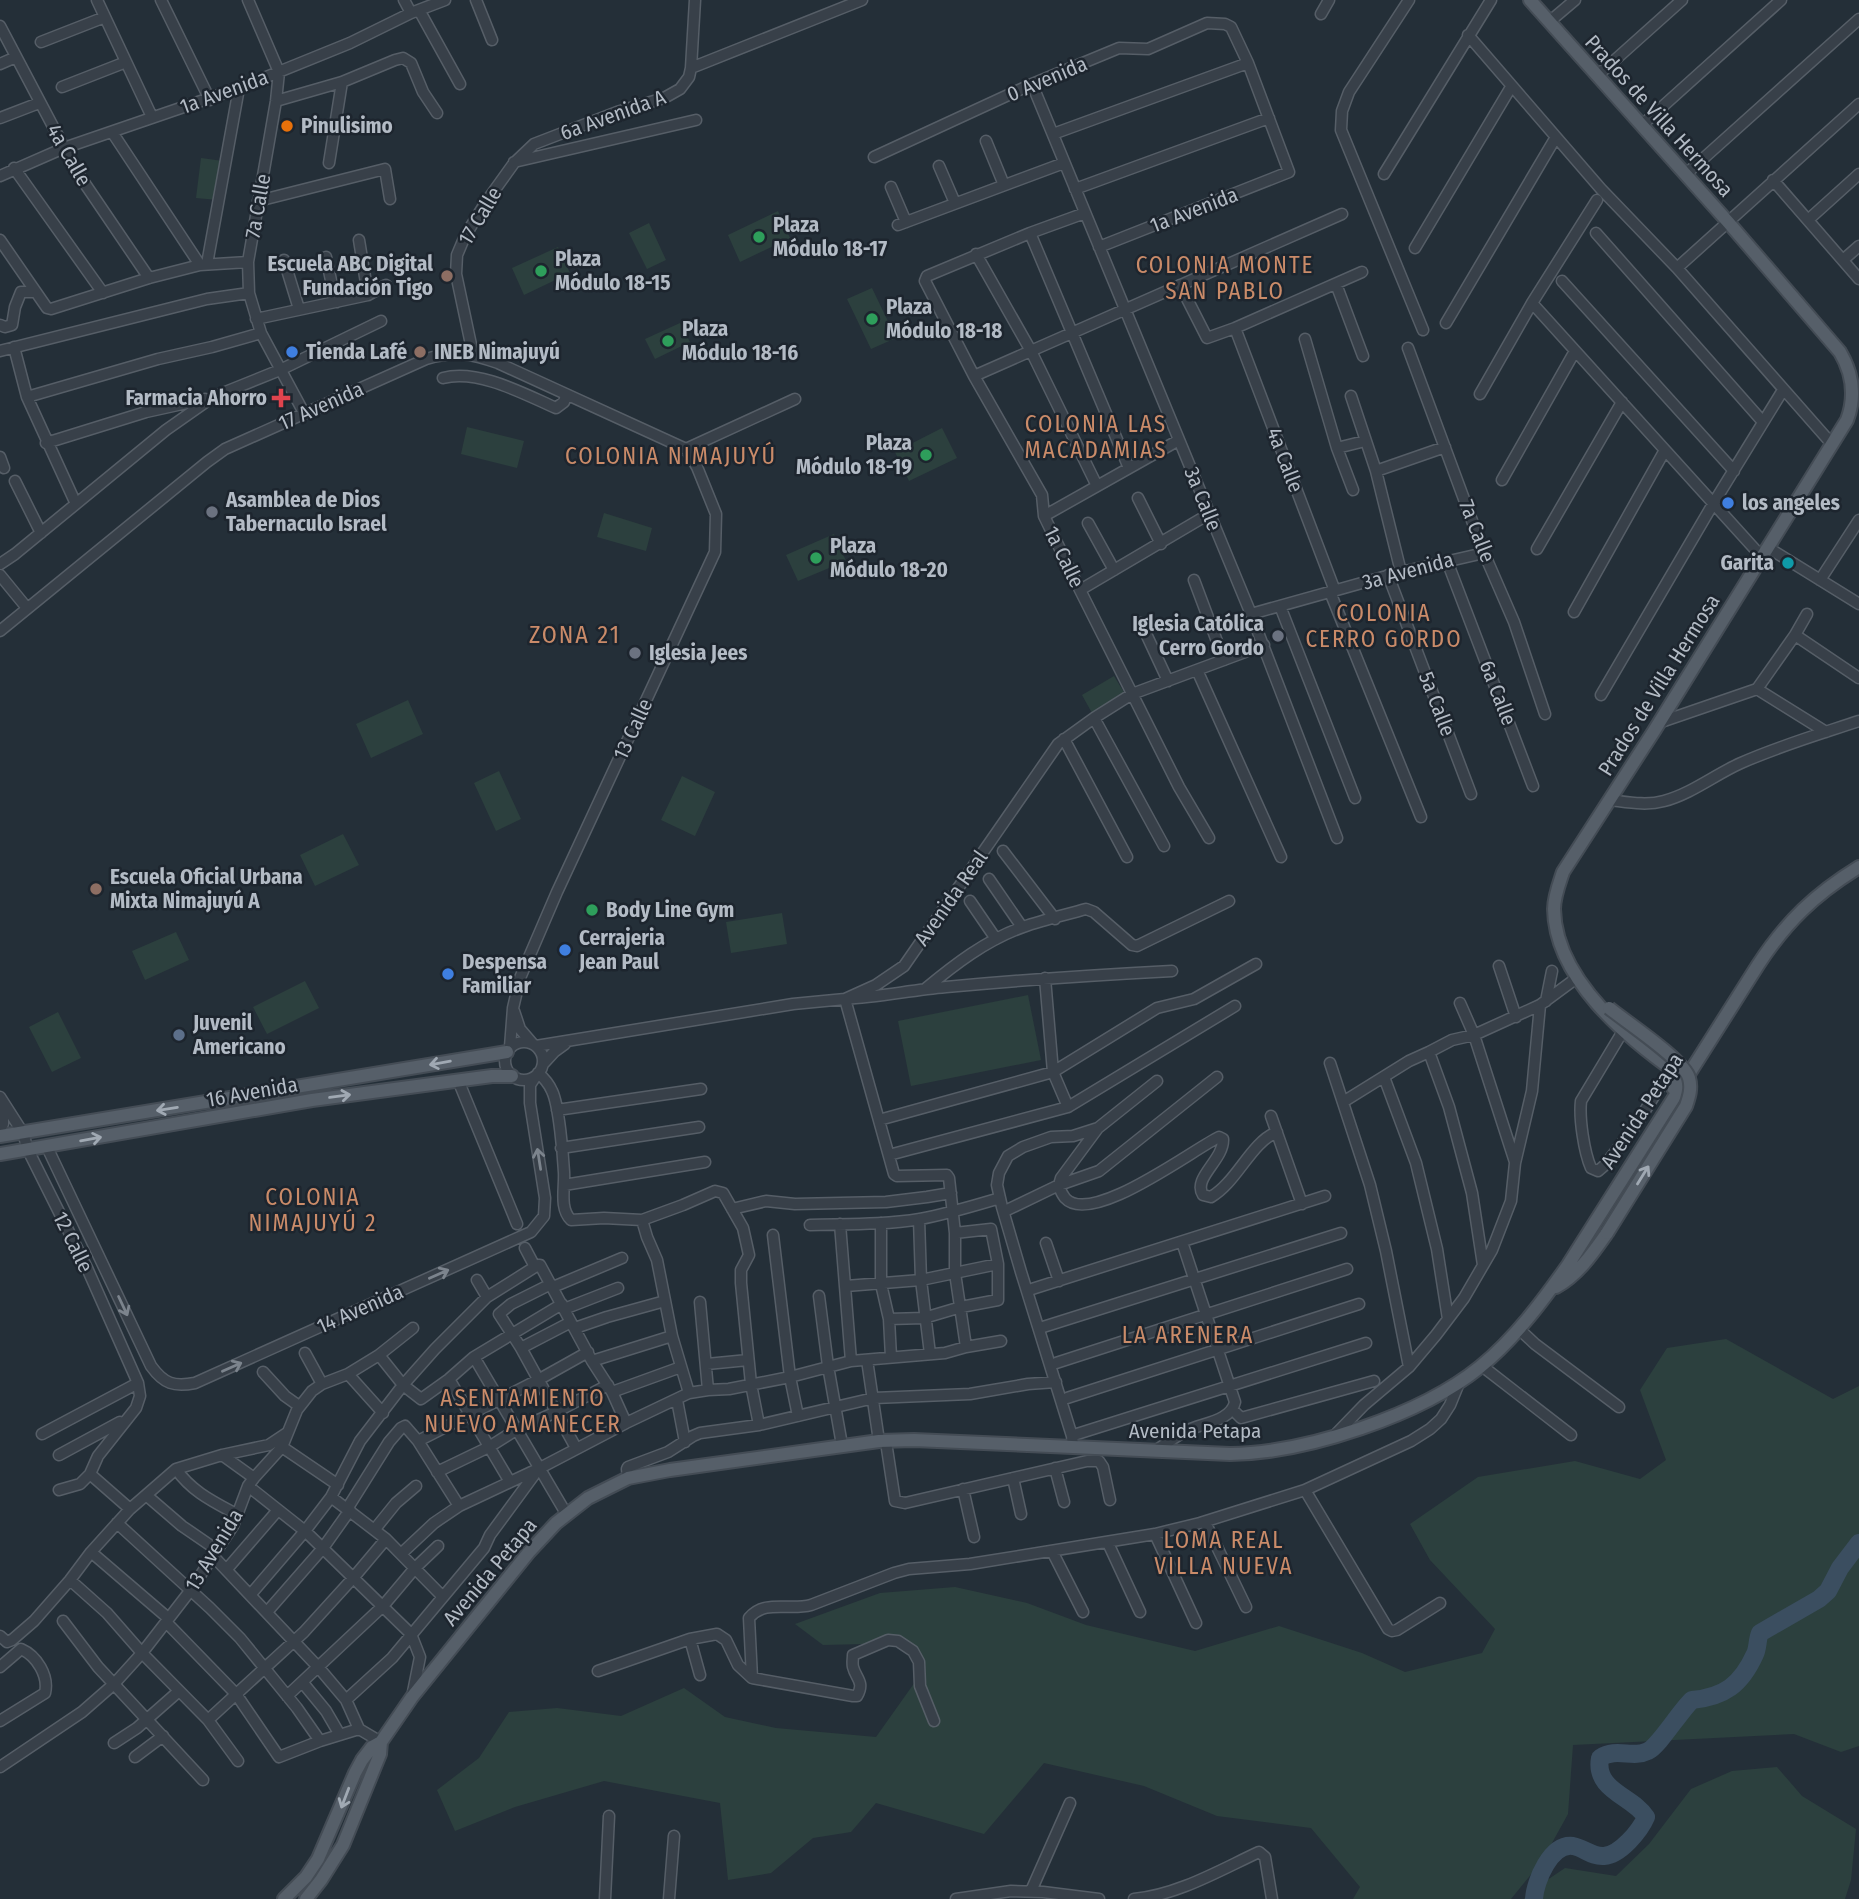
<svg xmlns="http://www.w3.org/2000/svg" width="1859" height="1899" viewBox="0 0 1859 1899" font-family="'Fira Sans Condensed',sans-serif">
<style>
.green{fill:#2c403e}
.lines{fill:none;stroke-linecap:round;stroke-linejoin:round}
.river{stroke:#3b4e60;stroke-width:18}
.minor-casing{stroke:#565e67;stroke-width:13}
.major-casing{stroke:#444c55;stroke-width:16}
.minor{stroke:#384049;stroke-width:10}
.major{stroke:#565f69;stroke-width:12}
.major-bridge-casing{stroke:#444c55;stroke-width:16;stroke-linecap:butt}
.major-bridge{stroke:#565f69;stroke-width:12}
.oneway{stroke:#a0a9b3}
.oneway2{stroke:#7c848d}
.food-dot{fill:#e8710a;stroke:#1d252e;stroke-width:2.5}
.leisure-dot{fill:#2e9e5b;stroke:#1d252e;stroke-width:2.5}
.education-dot{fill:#8d6e63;stroke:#1d252e;stroke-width:2.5}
.shop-dot{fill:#3f7fe0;stroke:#1d252e;stroke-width:2.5}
.health-dot{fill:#e0444e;stroke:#1d252e;stroke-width:2.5}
.worship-dot{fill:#6b7280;stroke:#1d252e;stroke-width:2.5}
.culture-dot{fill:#0f9aa8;stroke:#1d252e;stroke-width:2.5}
.service-dot{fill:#5c6f8a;stroke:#1d252e;stroke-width:2.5}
.labels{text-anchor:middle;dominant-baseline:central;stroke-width:5;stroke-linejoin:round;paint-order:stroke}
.street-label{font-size:21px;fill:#b3bbc5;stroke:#1d252e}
.poi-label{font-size:21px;font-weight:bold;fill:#b3bbc5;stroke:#1d252e;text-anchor:start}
.neighbourhood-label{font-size:23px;letter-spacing:2px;fill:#ca8b69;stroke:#1d252e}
.quarter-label{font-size:24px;letter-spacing:2px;fill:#ca8b69;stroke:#1d252e}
</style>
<rect width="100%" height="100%" fill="#242f38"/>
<path class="green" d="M201,158l22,3 -5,39 -22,-2z
M778,211l12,27 -50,24 -12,-27z
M649,223l17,37 -19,9 -18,-36z
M558,247l12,26 -46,22 -12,-27z
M872,288l24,50 -25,11 -24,-50z
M680,323l10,19 -35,17 -10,-20z
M467,427l57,14 -7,27 -56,-14z
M942,428l15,30 -48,23 -14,-29z
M604,513l48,15 -6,23 -49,-14z
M834,534l12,27 -48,20 -12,-26z
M1114,676l11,18 -33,19 -10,-18z
M408,700l15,34 -52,24 -15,-34z
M499,771l22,48 -25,12 -22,-48z
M682,776l33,16 -20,44 -34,-16z
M343,834l16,31 -44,21 -15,-31z
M782,913l5,31 -56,9 -5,-31z
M176,932l13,28 -44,20 -13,-29z
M305,981l14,27 -52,26 -14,-27z
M1028,995l13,65 -130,26 -13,-65z
M58,1012l23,46 -29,14 -23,-45z
M1726,1339l107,60 26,-13v360l-18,6 -47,-18 -221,11 -5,69 -26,47 -31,38h-158l7,-12 -49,-59 -94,-12 -73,-30 -100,-23 -60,71 -108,-31 -25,29 -38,6 -42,35 -43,7 -8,-77 -116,-22 -89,26 -60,24 -18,-41 42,-32 30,-46 48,-4 64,8 63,-28 41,29 51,11 100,9 44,-62 -14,-32 -83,2 -28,-21 85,-31 75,-6 72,16 59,22 109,26 84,-25 83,27 43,19 77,-19 13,-24 -65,-69 -20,-36 68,-47 97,-16 65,18 26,-19 -26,-70 27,-42z
M1777,1767l25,29 54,33 -5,51 -6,19h-321l4,-6 37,-25 51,8 33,-32 42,-55 41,-18z"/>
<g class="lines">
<path class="river" d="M1534,1899c1,-18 17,-56 39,-53 11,2 19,11 31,10 16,-1 36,-25 42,-39 -13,-21 -52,-26 -46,-59 17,-11 32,1 48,-7 11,-5 32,-40 44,-51 32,-3 49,-15 63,-46 3,-6 2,-14 5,-21l59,-34 9,-8 12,-23 19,-25"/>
<g class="minor-casing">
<path id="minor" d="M97,0l55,117
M161,0l49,100
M248,0l31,72 -3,29 -28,161 1,31 12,40 43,80
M404,0l7,13
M476,0l16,40
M1409,0l-60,92 -7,19 -1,19 82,200
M419,10l41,74
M1321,14l8,-14
M1549,22l26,-22
M0,26l77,146 72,106
M1468,35l133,154 76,79 154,175
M41,42l64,-25
M0,64l16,-7
M691,68l171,-68
M1597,76l85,-76
M1032,84l219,530 86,224
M62,87l64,-25
M276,101l66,-19 53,-22 8,-2 8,5 12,29 14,21
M0,118l39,-15
M1642,125l139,-125
M112,132l88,133
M1053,134l195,-71
M986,141l18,44
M874,157l158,-73 87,-36 29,1 59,-26 18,1 6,3 17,36 41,109 -190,75
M514,162l182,-42
M329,163l13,-81
M939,166l16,37
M14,168l89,125
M1384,174l107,-174
M1686,174l173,-155
M0,176l64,-28 175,-60 111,-45 61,-30 34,-13
M1773,180l86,99
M891,187l15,35
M1075,189l194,-71
M258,201l127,-32 5,30
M1085,213l-55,20 -103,43 -2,5 49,95 68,119 2,21 36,74 99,197 30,51
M1808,220l51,-46
M898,225l166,-62
M1030,233l99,235
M1596,233l167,189
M0,240l47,68 4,1 98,-31 51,-13 48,-3
M359,240l9,55
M1415,248l96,-161
M976,254l55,97 66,135
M326,257l6,28 5,17
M284,260l15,49
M1843,260l16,-14
M207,264l32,-176
M1677,268l182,-164
M1562,281l172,190
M1336,284l27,72
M1180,285l27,53 28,-10 127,-56
M1532,303l229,253
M256,319l112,-24 18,-10
M1446,323l110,-186
M0,325l5,2 7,-2 3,-18 6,-15h15
M1235,328l100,263
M1305,339l32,109 16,42
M14,347l13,50 49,107
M1408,348l76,205 30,69 31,92
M0,351l207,-52 42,-6
M473,354l-17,-80 1,-19 8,-19 21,-34 28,-39 20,-19 83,-32 47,-14 16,-9 9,-12 2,-9 4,-68
M974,376l368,-162
M443,378c36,-9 81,16 113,30l8,-6 2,-7
M1480,394l52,-91 65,-103
M1351,396l25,75 25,101
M27,397l131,-38 54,-12 49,-14
M46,443l100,-31 59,-13
M1337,448l28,-7
M686,449l109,-50
M0,457l4,11
M1376,471l69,-24
M1502,480l73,-129
M15,481l26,52
M1138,498l23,46
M1044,516l135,-76
M1088,523l26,47
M1767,547l92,57
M1537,549l85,-147
M1447,561l86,225
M0,564l15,-10 151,-124 47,-33 67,-27 101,-49
M0,575l27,33
M1388,575l83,219
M1194,580l30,80
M1820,580l39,-60
M1080,590l129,-76
M1330,592l91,225
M1280,606l75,192
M1574,612l91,-162
M1251,614l150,-42 83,-19
M1141,623l27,58
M0,631l207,-169 18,-13 201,-90c28,-8 44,-6 72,4l188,86
M1795,635l64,43
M1197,670l84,187
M1757,689l69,43
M1601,695l112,-191 70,-114
M1094,718l70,128
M1658,723l99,-34 38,-54 12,-21
M1064,739l63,118
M1610,800c17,2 36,6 54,1 27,-7 52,-27 77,-38 38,-17 79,-29 118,-42
M1003,851l52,68
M989,879l33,48
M970,901l26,38
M1499,966l17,51
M1045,978l8,94 15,35
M925,989c29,-24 61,-49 98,-62 20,-7 42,-12 63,-18l8,3 38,33 5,1 92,-45
M1546,1001l6,-30
M1460,1003l14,32 41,127
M514,1011l6,18 12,14
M1623,1031l-42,70c-2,17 3,51 10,67l7,3 7,-6 31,-40 35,-56
M505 1061a19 19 0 1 1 38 0a19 19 0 1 1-38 0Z
M536,1046l257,-42 52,-5 31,-14 28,-19 154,-222 36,-26 38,-24 132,-49
M510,1047l3,-39 7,-30 37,-86 158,-340 1,-38 -19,-47 -11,-18
M1429,1052l20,55 23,86 11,72
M1330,1063l40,122 16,66 23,116
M543,1064l11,-12 11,-8
M538,1073c6,5 11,11 14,18 7,14 11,64 12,81 1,16 -5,36 7,48l33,-2 38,2 41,-15 32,-14 8,2 20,35 6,27 -8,15v13l10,101 8,41
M1384,1077l32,86 21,86 11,70
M458,1080l59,144
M0,1097l23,36 5,17 59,118 51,115 2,13 -4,12 -38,48 -8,18 -10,10 -21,6
M1343,1102l66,-41 20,-9 23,-12 22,-5 66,-30 38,-28
M557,1110l144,-21
M1271,1116l31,88
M879,1120l174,-48 104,-64 37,-9 62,-35
M0,1128l3,-4v-20
M1098,1128l-37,50c-3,8 -1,13 4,20 26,29 127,-48 154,-61l4,2c1,21 -31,39 -20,56l8,2c26,-15 40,-55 66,-65
M47,1147l104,219c13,18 23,21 44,17l336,-151 13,-16 1,-18 -15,-95v-18l6,-9
M561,1148l138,-21
M889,1155l179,-48 167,-101
M564,1185l141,-23
M732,1209l34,-8 29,3 91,-2 41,-5 24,-4
M1007,1210l52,-25 40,-14 118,-94
M919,1219l2,61 9,74
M642,1220l5,17 10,23 15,76 17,57
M881,1223v61l8,35 2,38
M840,1224l11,137
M810,1225c37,-1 74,0 110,-6 27,-5 53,-13 80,-21
M773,1235l17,142 8,39
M1046,1243l13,38
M525,1248l10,19
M477,1280l10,17
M551,1284l-40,20 -12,10 22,34 55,100
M846,1286l75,-6 77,-16
M553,1287l69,-29
M1032,1289l293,-93
M819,1296l9,70 14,79
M700,1302l8,88
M564,1309l54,-21
M889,1319l35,-1 37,-11 37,-7v-36l-7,-35 -36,4
M1043,1327l298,-94
M575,1328l32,-11 58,-16
M1519,1329l16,15 84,63
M966,1347l-11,-74v-40l-6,-55 -2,-3 -50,1 -3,-2 -49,-175c34,-2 67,-9 101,-12 75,-7 150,-12 226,-16
M521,1348l50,-26
M305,1353l17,31
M379,1355l24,30 18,14 28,-20 25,-22 88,-53
M474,1357l93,158
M867,1360l12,81
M592,1361l80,-25
M1056,1363l291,-94
M707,1364l41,-4
M1482,1366l89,69
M263,1372l22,24 14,10
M348,1374l35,39
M449,1379l61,103
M612,1392l69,-25
M1067,1398l292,-94
M677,1400l8,42
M1233,1410l8,8 133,-37
M42,1434l96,-51
M1077,1434l289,-91
M1334,1436l30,-31 45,-38 27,-32 28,-37 28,-48 19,-49 4,-38 17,-72 8,-86
M418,1441l120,-61 50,-28
M886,1442l9,59 10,2 182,-42h12l4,6 7,33
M1073,1446l-1,-10 -51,-164 -19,-65 -5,-22 2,-12 9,-17 15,-9 28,-10 22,-1 25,-8 59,-47
M282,1447l56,38
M1155,1451c11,-7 22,-16 33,-21 15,-7 43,-9 47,-28l-53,-160
M59,1455l61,-33
M222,1455l32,23
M1055,1468l9,34
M176,1469c16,23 38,33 62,46
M437,1472l52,-25 27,-17 40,-18 52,-27
M90,1474l40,35
M628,1478l-1,-9 1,-2 40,-15 25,-16 7,-3 59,-8 115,-27 96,-4 58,-10 28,-2
M1013,1478l8,36
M248,1486l57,45 106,103 9,23 -8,40
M963,1489l11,48
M1305,1490l83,139 4,2 5,-1 43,-27
M146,1495l36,31 35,24
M331,1497l55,42 57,58
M347,1509l42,-67 12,-14 4,-2 13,15 41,65
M1205,1522l41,85
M117,1523l93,85 30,30 57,70 23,33
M375,1529l21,-26 20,-17
M1155,1534l41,89
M1108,1543l32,69
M1052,1551l31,61
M91,1552l77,66
M402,1553l32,-30 25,-17 81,-38 86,-45 63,-30 19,-3 21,-1 61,-12 61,-16 94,-8 21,-6 35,-6
M213,1556l106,112 27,32 13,29 22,13
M227,1569l51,-59
M70,1580l37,33 35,40 66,67 30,41
M251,1594l54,-63 26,-34 29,-56 43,-56 32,-36 52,-52 51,-32h2l52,96 20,31 14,31
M267,1612l56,-64 27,-38
M63,1621l35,46 105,113
M166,1622l70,72 43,63 41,-16 39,-12
M0,1636l7,6 5,-2 22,-19 36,-41 21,-28 39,-43 46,-40 46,-14 47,-10 18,-12
M690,1639l10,36
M0,1667l21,-18c16,7 28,27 24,44l-45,28
M598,1671l92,-32 27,-5 9,6 12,25 14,13 101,18h4c8,-14 -1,-17 -4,-29 -1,-4 0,-8 0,-12l35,-15 10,1 15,10 6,11 1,24 14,35
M752,1678l-3,-60c16,-19 40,-7 62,-13l83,-32 15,-4 61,-5 185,-30 45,-11 105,-33 106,-49 19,-12 11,-10 9,-14 9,-22
M303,1683l23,28 14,24
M287,1696l96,-90 32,-38 23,-22
M346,1700l46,-42 51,-61 41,-49 6,-13 47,-64
M208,1720l96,-88 50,-55 32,-38
M114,1743l23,-15 42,-37
M135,1757l28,-21
M0,1767l82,-55 32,-28 28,-31 48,-62 43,-65 15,-40 6,-8 28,-31 15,-37 15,-19 10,-7 26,-10 31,-19 34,-27
M1031,1891l39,-88
M605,1899l4,-83
M669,1899l5,-63
M956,1899l55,-8 32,1 56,7
M1134,1899c44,-4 86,-29 125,-47l6,5 7,42"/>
</g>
<g class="major-casing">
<path id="major" d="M1530,0l198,222 112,130c13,22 16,44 7,68l-193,311 -91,141c-4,12 -9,25 -9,37 1,69 72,128 123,164l2,7 -6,8
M0,1136l507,-84
M0,1154l312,-54 180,-24h20
M1556,1287c22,-12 37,-34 51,-54
M284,1899l22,-22 12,-18 37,-86 7,-13 10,-13 9,-5 31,-45 117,-145 27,-29 32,-25 40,-20 42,-8 209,-29 35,-1 316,14c76,-1 191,-39 250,-87 35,-29 62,-65 88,-102l190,-300c28,-43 57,-71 101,-98
M306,1899l15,-19 22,-35 37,-91 1,-12"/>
</g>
<use href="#minor" class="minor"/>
<use href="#major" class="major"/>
<g class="major-bridge-casing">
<path id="major-bridge" d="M1607,1233l79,-127c3,-9 6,-18 3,-28 -5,-18 -63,-56 -80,-70"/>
</g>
<use href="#major-bridge" class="major-bridge"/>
</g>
<defs><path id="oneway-shaft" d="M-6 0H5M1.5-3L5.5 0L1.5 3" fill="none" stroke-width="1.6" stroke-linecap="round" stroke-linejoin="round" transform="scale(1.75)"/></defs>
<g class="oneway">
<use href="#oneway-shaft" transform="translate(440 1063) rotate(170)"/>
<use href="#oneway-shaft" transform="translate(340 1096) rotate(-8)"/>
<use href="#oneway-shaft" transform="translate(167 1109) rotate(171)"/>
<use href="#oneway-shaft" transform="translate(91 1139) rotate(-10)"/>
<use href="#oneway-shaft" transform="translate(1643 1175) rotate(-58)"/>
<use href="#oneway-shaft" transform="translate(345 1798) rotate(111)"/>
</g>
<g class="oneway2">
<use href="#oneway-shaft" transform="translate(539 1159) rotate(-99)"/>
<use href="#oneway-shaft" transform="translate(439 1274) rotate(-24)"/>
<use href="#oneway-shaft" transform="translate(123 1306) rotate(65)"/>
<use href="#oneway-shaft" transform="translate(232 1367) rotate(-24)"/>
</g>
<circle class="food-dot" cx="287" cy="126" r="7"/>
<g class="leisure-dot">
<circle cx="759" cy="237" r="7"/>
<circle cx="541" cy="271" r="7"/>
<circle cx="872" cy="319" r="7"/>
<circle cx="668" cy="341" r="7"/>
<circle cx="926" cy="455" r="7"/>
<circle cx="816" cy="558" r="7"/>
<circle cx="592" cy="910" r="7"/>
</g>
<g class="education-dot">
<circle cx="447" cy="276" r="7"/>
<circle cx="420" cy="352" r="7"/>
<circle cx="96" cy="889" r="7"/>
</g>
<g class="shop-dot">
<circle cx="292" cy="352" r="7"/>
<circle cx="1728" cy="503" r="7"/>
<circle cx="565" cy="950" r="7"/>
<circle cx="448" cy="974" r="7"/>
</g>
<path class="health-dot" d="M277.5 387.5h7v7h7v7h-7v7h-7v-7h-7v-7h7z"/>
<g class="worship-dot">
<circle cx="212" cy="512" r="7"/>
<circle cx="1278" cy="636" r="7"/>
<circle cx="635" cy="653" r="7"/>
</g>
<circle class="culture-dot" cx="1788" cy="563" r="7"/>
<circle class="service-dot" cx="179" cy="1035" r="7"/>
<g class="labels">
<g class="street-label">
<text transform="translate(1047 79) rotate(-23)">0 Avenida</text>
<text transform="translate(224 92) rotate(-20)">1a Avenida</text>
<text transform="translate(613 115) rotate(-20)">6a Avenida A</text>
<text transform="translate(1659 116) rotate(48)">Prados de Villa Hermosa</text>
<text transform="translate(69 155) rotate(60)">4a Calle</text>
<text transform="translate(258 206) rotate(-80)">7a Calle</text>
<text transform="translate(1194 210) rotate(-21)">1a Avenida</text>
<text transform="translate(480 216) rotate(-59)">17 Calle</text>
<text transform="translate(321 406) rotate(-24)">17 Avenida</text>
<text transform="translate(1285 460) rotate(69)">4a Calle</text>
<text transform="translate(1203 499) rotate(68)">3a Calle</text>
<text transform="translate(1477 531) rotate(69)">7a Calle</text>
<text transform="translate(1064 557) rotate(64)">1a Calle</text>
<text transform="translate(1408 571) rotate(-15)">3a Avenida</text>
<text transform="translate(1659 685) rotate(-58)">Prados de Villa Hermosa</text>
<text transform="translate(1498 693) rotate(69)">6a Calle</text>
<text transform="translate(1437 704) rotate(69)">5a Calle</text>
<text transform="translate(633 729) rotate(-65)">13 Calle</text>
<text transform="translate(951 898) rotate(-55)">Avenida Real</text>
<text transform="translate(252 1092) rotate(-10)">16 Avenida</text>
<text transform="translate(1642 1111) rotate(-57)">Avenida Petapa</text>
<text transform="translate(73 1242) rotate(64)">12 Calle</text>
<text transform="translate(360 1309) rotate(-24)">14 Avenida</text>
<text x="1195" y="1431">Avenida Petapa</text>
<text transform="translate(214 1550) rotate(-59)">13 Avenida</text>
<text transform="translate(490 1572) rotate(-50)">Avenida Petapa</text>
</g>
<g class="poi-label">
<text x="301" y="126">Pinulisimo</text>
<text x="773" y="225">Plaza<tspan x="773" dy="24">Módulo 18-17</tspan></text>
<text x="555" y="259">Plaza<tspan x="555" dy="24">Módulo 18-15</tspan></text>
<text x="433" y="264" text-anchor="end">Escuela ABC Digital<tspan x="433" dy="24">Fundación Tigo</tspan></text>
<text x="886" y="307">Plaza<tspan x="886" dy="24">Módulo 18-18</tspan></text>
<text x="682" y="329">Plaza<tspan x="682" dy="24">Módulo 18-16</tspan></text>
<text x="306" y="352">Tienda Lafé</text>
<text x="434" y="352">INEB Nimajuyú</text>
<text x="267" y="398" text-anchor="end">Farmacia Ahorro</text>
<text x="912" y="443" text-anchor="end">Plaza<tspan x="912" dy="24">Módulo 18-19</tspan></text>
<text x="226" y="500">Asamblea de Dios<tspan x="226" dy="24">Tabernaculo Israel</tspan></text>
<text x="1742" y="503">los angeles</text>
<text x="830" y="546">Plaza<tspan x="830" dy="24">Módulo 18-20</tspan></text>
<text x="1774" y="563" text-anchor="end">Garita</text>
<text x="1264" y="624" text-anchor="end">Iglesia Católica<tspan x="1264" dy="24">Cerro Gordo</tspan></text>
<text x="649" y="653">Iglesia Jees</text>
<text x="110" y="877">Escuela Oficial Urbana<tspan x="110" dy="24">Mixta Nimajuyú A</tspan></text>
<text x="606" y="910">Body Line Gym</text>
<text x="579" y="938">Cerrajeria<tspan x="579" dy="24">Jean Paul</tspan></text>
<text x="462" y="962">Despensa<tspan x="462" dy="24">Familiar</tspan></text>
<text x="193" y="1023">Juvenil<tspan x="193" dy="24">Americano</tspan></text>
</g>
<g class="neighbourhood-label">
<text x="1225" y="265">COLONIA MONTE<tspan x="1225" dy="26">SAN PABLO</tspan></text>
<text x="1096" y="424">COLONIA LAS<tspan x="1096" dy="26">MACADAMIAS</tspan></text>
<text x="671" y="456">COLONIA NIMAJUYÚ</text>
<text x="1384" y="613">COLONIA<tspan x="1384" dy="26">CERRO GORDO</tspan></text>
<text x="313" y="1197">COLONIA<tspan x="313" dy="26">NIMAJUYÚ 2</tspan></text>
<text x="1188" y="1335">LA ARENERA</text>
<text x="523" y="1398">ASENTAMIENTO<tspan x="523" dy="26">NUEVO AMANECER</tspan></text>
<text x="1224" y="1540">LOMA REAL<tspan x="1224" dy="26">VILLA NUEVA</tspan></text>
</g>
<g class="quarter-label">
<text x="575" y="635">ZONA 21</text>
</g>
</g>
</svg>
